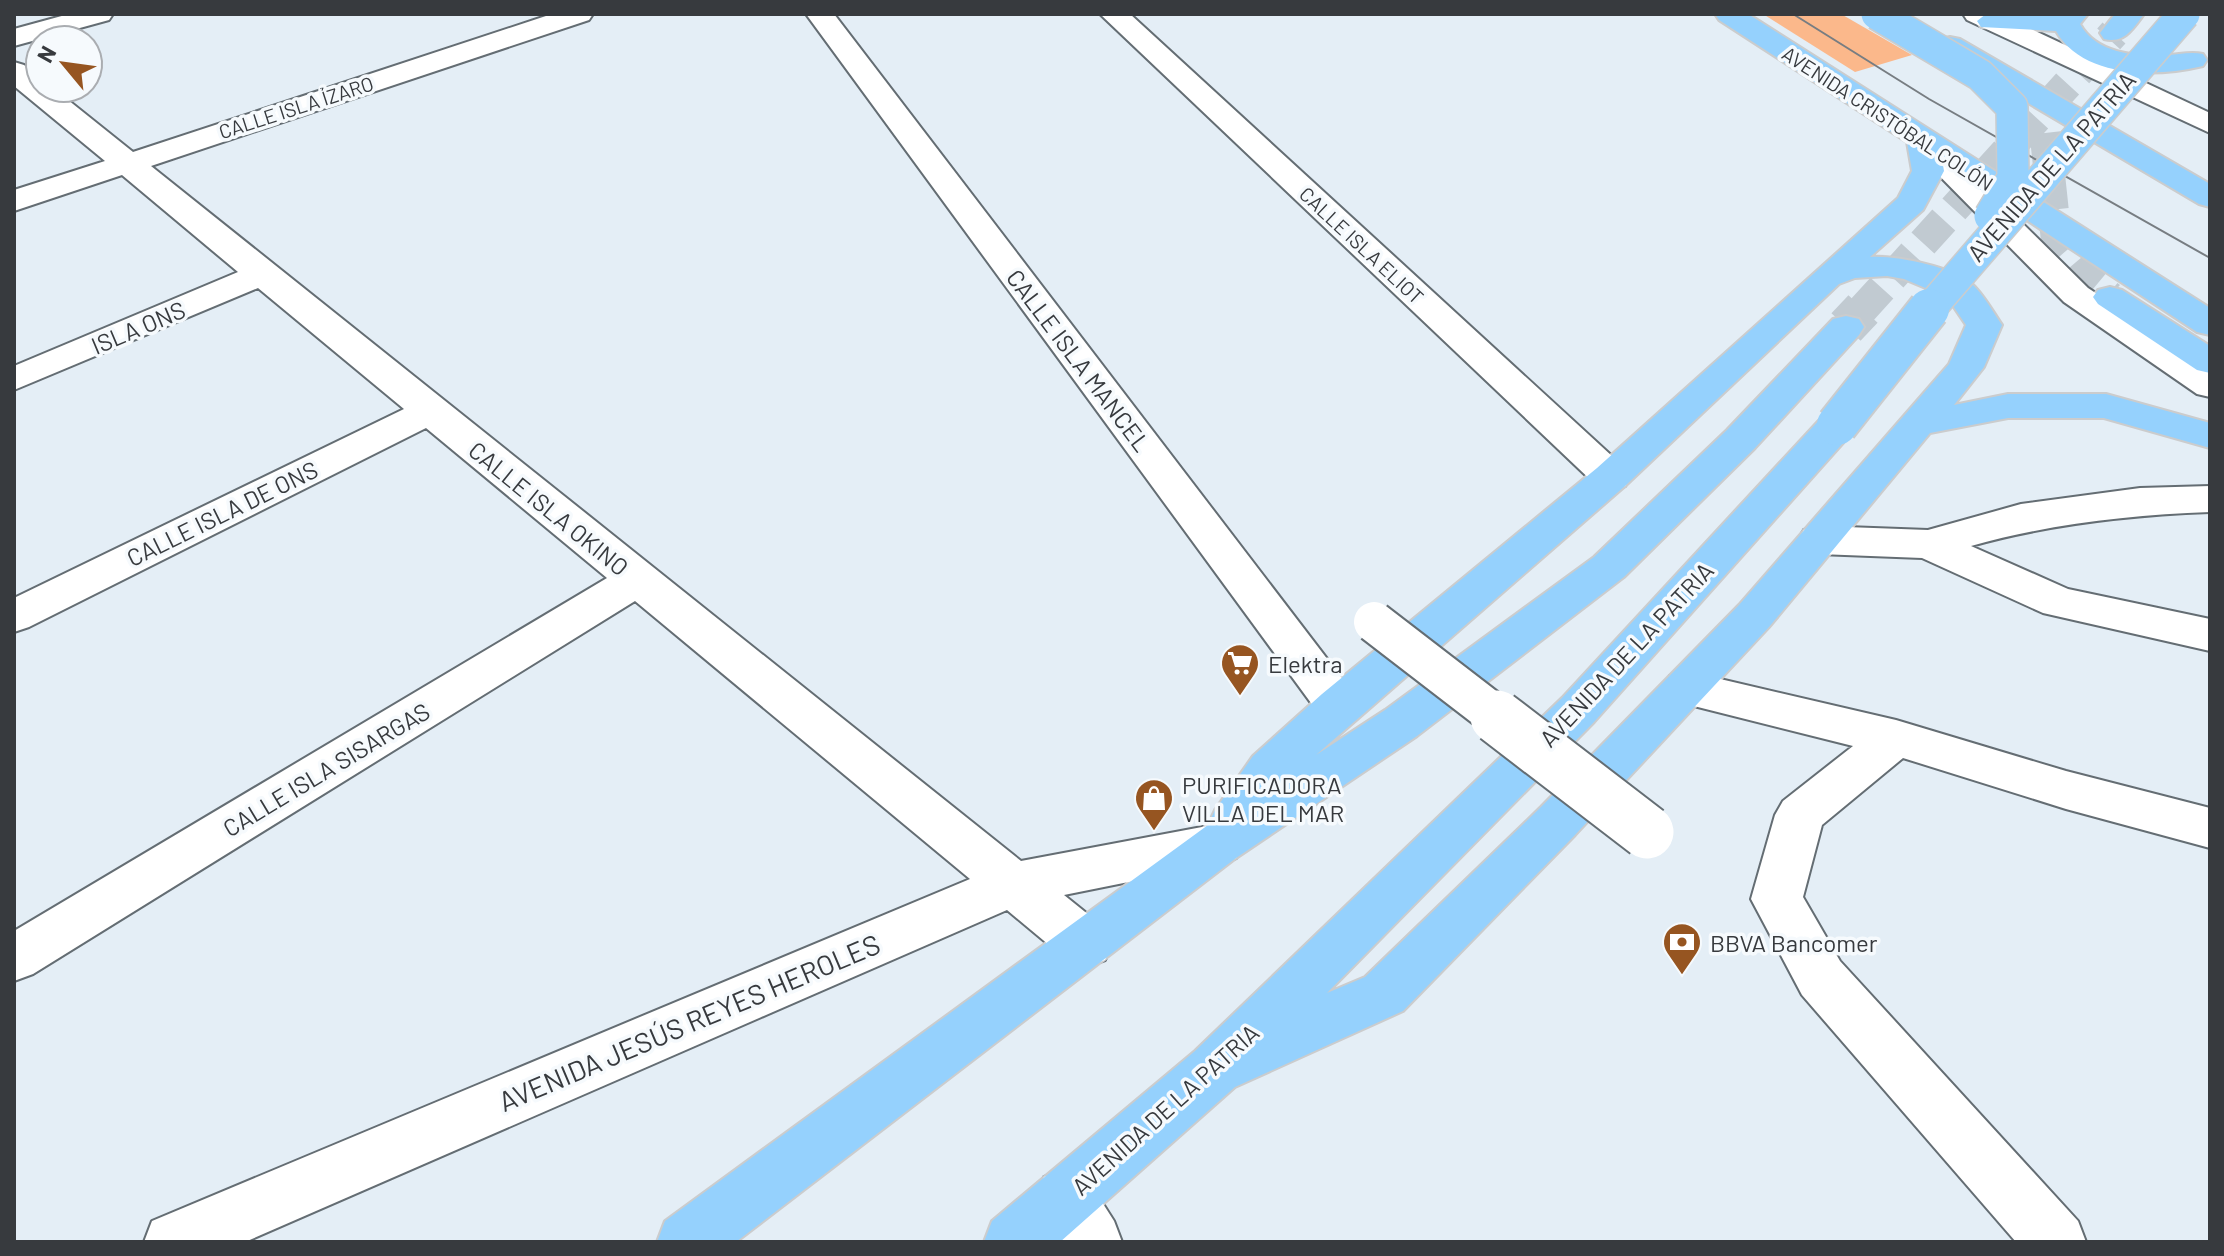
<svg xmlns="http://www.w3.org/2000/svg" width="2224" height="1256" viewBox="0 0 2224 1256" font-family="Barlow,sans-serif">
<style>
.building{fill:#fbb88b}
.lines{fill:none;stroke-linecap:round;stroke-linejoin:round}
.major-tunnel-far1{stroke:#c1cad1;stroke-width:31;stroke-dasharray:31 15;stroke-linecap:butt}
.major-tunnel{stroke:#c1cad1;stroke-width:40;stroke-dasharray:40 20;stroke-linecap:butt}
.minor-casing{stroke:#646d73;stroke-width:4}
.major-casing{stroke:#cbcccd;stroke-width:4}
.minor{fill:#fff;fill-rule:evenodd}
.major{fill:#95d1fd;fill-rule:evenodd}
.tram{stroke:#777d82;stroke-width:2}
.minor-bridge-far1-casing{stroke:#646d73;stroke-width:44;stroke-linecap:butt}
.minor-bridge-casing{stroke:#646d73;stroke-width:57;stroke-linecap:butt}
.major-bridge-far1-casing{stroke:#cbcccd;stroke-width:34;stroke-linecap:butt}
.major-bridge-casing{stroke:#cbcccd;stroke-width:44;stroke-linecap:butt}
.minor-bridge-far1{stroke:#fff;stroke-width:40}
.minor-bridge{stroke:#fff;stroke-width:53}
.major-bridge-far1{stroke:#95d1fd;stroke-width:31}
.major-bridge{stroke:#95d1fd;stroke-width:40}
.labels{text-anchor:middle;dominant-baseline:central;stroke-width:7;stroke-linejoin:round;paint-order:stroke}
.far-street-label{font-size:20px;fill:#373a3e;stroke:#f6fafd}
.street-label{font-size:24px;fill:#373a3e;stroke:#f6fafd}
.poi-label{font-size:24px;fill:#373a3e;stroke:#f6fafd;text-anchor:start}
.near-street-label{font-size:28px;fill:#373a3e;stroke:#f6fafd}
</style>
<rect width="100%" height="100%" fill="#e4eef6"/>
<path class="building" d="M1763,14h78l71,41 -57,17z"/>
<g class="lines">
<path class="major-tunnel-far1" d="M2045,133l12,112 23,27 30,25
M1861,311l253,-278"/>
<path class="major-tunnel" d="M1846,327l17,-18"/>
<g class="minor-casing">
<path id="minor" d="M69,14h44l-4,6 -95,26v-17z
M552,14h41l-4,6 -438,146 870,695 197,-37 18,6 7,14 -7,14 -18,6 -154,31 41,33 7,16 -7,16 -19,7 -19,-7 -60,-50 -762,332h-101l8,-21 818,-342 -335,-278 -602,373 -19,7v-50l593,-353 -181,-150 -397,199 -15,5v-34l390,-189 -146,-121 -244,102v-24l224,-94 -116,-97 -108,36v-21l91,-29 -91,-75v-24l10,3 16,13v10h13l80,64z
M806,14h28l520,680 7,12 -7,12 -16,5 -16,-5z
M1100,14h30l495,454 6,9 -6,9 -14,4 -14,-4z
M1963,14h36l211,99v20l-243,-113z
M1922,132l11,3 155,153 122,81v28l-13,-3 -133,-92 -153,-155 -4,-6 4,-6z
M2210,486v26c-81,3 -161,12 -239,34l97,43 142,30v32l-167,-38 -121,-55 -103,-4 -15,-4 -6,-10 6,-10 15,-4 109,4 93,-26 119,-16z
M1686,671l210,49 170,51 144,37v40l-144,-39 -163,-51 -81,67 -19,72 37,64 238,260 8,21h-70l-214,-247 -51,-96 24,-84 8,-14 70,-55 -183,-46 -7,-12 7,-12z
M1065,1169l21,8 28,44 8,21h-64l-23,-44 9,-21z"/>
</g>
<g class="major-casing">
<path id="major" d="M1715,14h33l462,294v27l-13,-3 -254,-167 1,6 -21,39 -53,47c25,-2 84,10 102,27 12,11 21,28 30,41l-18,42 -30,38 54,-11h98l104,29v25l-106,-30h-96l-78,15 -161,194 -194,208 -172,176 -168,76 -175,155h-76l8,-21 203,-170 367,-353 261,-282 14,-3 14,3 5,9 -5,9 -257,288 -267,271 38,-16 176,-170 198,-202 210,-241 17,-39 -19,-28 -43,-18 -17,-3 -32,2 -16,6 -214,202 -309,269 69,-45 209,-153 133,-127 106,-111 13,-3 13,3 5,8 -5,8 -104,113 -131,129 -207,159 -181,122 -500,384h-79l8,-21 543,-396 7,-15 38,-54 69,-62 275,-226 301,-270 14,-27 -5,-29 -188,-122z
M1986,14h102l-8,10c16,29 55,33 85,31 13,0 25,-4 38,-1l4,6 -4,6c-46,11 -120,13 -147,-35l-75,-4 -4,-6z
M2115,14h29c-11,15 -20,30 -40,25l-4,-6z
M1950,37l10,2 250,145v23l-11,-3 -259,-153 -4,-6 4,-6z
M2110,287l12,3 88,56v27l-13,-3 -99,-66 -5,-7 5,-7z"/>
</g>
<use href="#minor" class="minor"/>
<use href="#major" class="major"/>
<path class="tram" d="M1793,14l136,85 281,159"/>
<g class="minor-bridge-far1-casing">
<path id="minor-bridge-far1" d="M1374,622l126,97"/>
</g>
<g class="minor-bridge-casing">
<path id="minor-bridge" d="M1497,717l150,115"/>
</g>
<g class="major-bridge-far1-casing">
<path id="major-bridge-far1" d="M1877,14l103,61 32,32 1,71 -23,38
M1928,311l256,-297"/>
</g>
<g class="major-bridge-casing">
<path id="major-bridge" d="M1837,425l92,-116"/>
</g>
<use href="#minor-bridge-far1" class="minor-bridge-far1"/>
<use href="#minor-bridge" class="minor-bridge"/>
<use href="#major-bridge-far1" class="major-bridge-far1"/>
<use href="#major-bridge" class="major-bridge"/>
</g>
<defs>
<g id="supermarket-pin" transform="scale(2)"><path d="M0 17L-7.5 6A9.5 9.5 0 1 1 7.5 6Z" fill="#965521" stroke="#f6fafd"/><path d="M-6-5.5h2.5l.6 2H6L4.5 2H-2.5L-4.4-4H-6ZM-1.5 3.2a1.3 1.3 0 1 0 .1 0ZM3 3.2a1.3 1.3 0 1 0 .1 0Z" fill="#fff"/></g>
<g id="shop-pin" transform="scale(2)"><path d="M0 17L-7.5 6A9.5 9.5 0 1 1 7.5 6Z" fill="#965521" stroke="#f6fafd"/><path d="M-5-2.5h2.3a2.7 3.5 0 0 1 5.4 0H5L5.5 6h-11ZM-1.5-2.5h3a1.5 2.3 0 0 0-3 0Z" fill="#fff"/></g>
<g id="bank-pin" transform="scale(2)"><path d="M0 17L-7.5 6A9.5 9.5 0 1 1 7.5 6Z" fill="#965521" stroke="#f6fafd"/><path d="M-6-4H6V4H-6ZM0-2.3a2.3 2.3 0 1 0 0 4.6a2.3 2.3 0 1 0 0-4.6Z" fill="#fff"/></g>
</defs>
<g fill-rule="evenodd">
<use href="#supermarket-pin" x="1240" y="663"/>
<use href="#shop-pin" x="1154" y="798"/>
<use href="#bank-pin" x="1682" y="942"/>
</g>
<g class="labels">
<g class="far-street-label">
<text transform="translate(296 107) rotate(-18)">CALLE ISLA ÍZARO</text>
<text transform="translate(1888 118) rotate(33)">AVENIDA CRISTÓBAL COLÓN</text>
<text transform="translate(1362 245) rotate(43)">CALLE ISLA ELIOT</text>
</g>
<g class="street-label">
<text transform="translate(2051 166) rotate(-49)">AVENIDA DE LA PATRIA</text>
<text transform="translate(138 327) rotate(-23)">ISLA ONS</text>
<text transform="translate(1079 360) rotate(53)">CALLE ISLA MANCEL</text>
<text transform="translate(549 508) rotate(39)">CALLE ISLA OKINO</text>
<text transform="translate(222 513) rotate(-26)">CALLE ISLA DE ONS</text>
<text transform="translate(1626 654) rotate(-47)">AVENIDA DE LA PATRIA</text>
<text transform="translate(326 769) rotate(-31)">CALLE ISLA SISARGAS</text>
<text transform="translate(1165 1109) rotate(-42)">AVENIDA DE LA PATRIA</text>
</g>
<g class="poi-label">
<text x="1268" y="663">Elektra</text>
<text x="1182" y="784">PURIFICADORA<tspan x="1182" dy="28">VILLA DEL MAR</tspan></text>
<text x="1710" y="942">BBVA Bancomer</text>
</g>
<g class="near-street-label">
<text transform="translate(689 1022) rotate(-23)">AVENIDA JESÚS REYES HEROLES</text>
</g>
</g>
<rect width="2224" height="1256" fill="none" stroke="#373a3e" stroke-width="32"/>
<g transform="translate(64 64) rotate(299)"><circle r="38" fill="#f6fafd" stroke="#aaadb1" stroke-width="2"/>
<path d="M0-6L14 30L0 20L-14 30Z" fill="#965521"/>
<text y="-12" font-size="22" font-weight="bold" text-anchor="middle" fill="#373a3e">N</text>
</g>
</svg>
